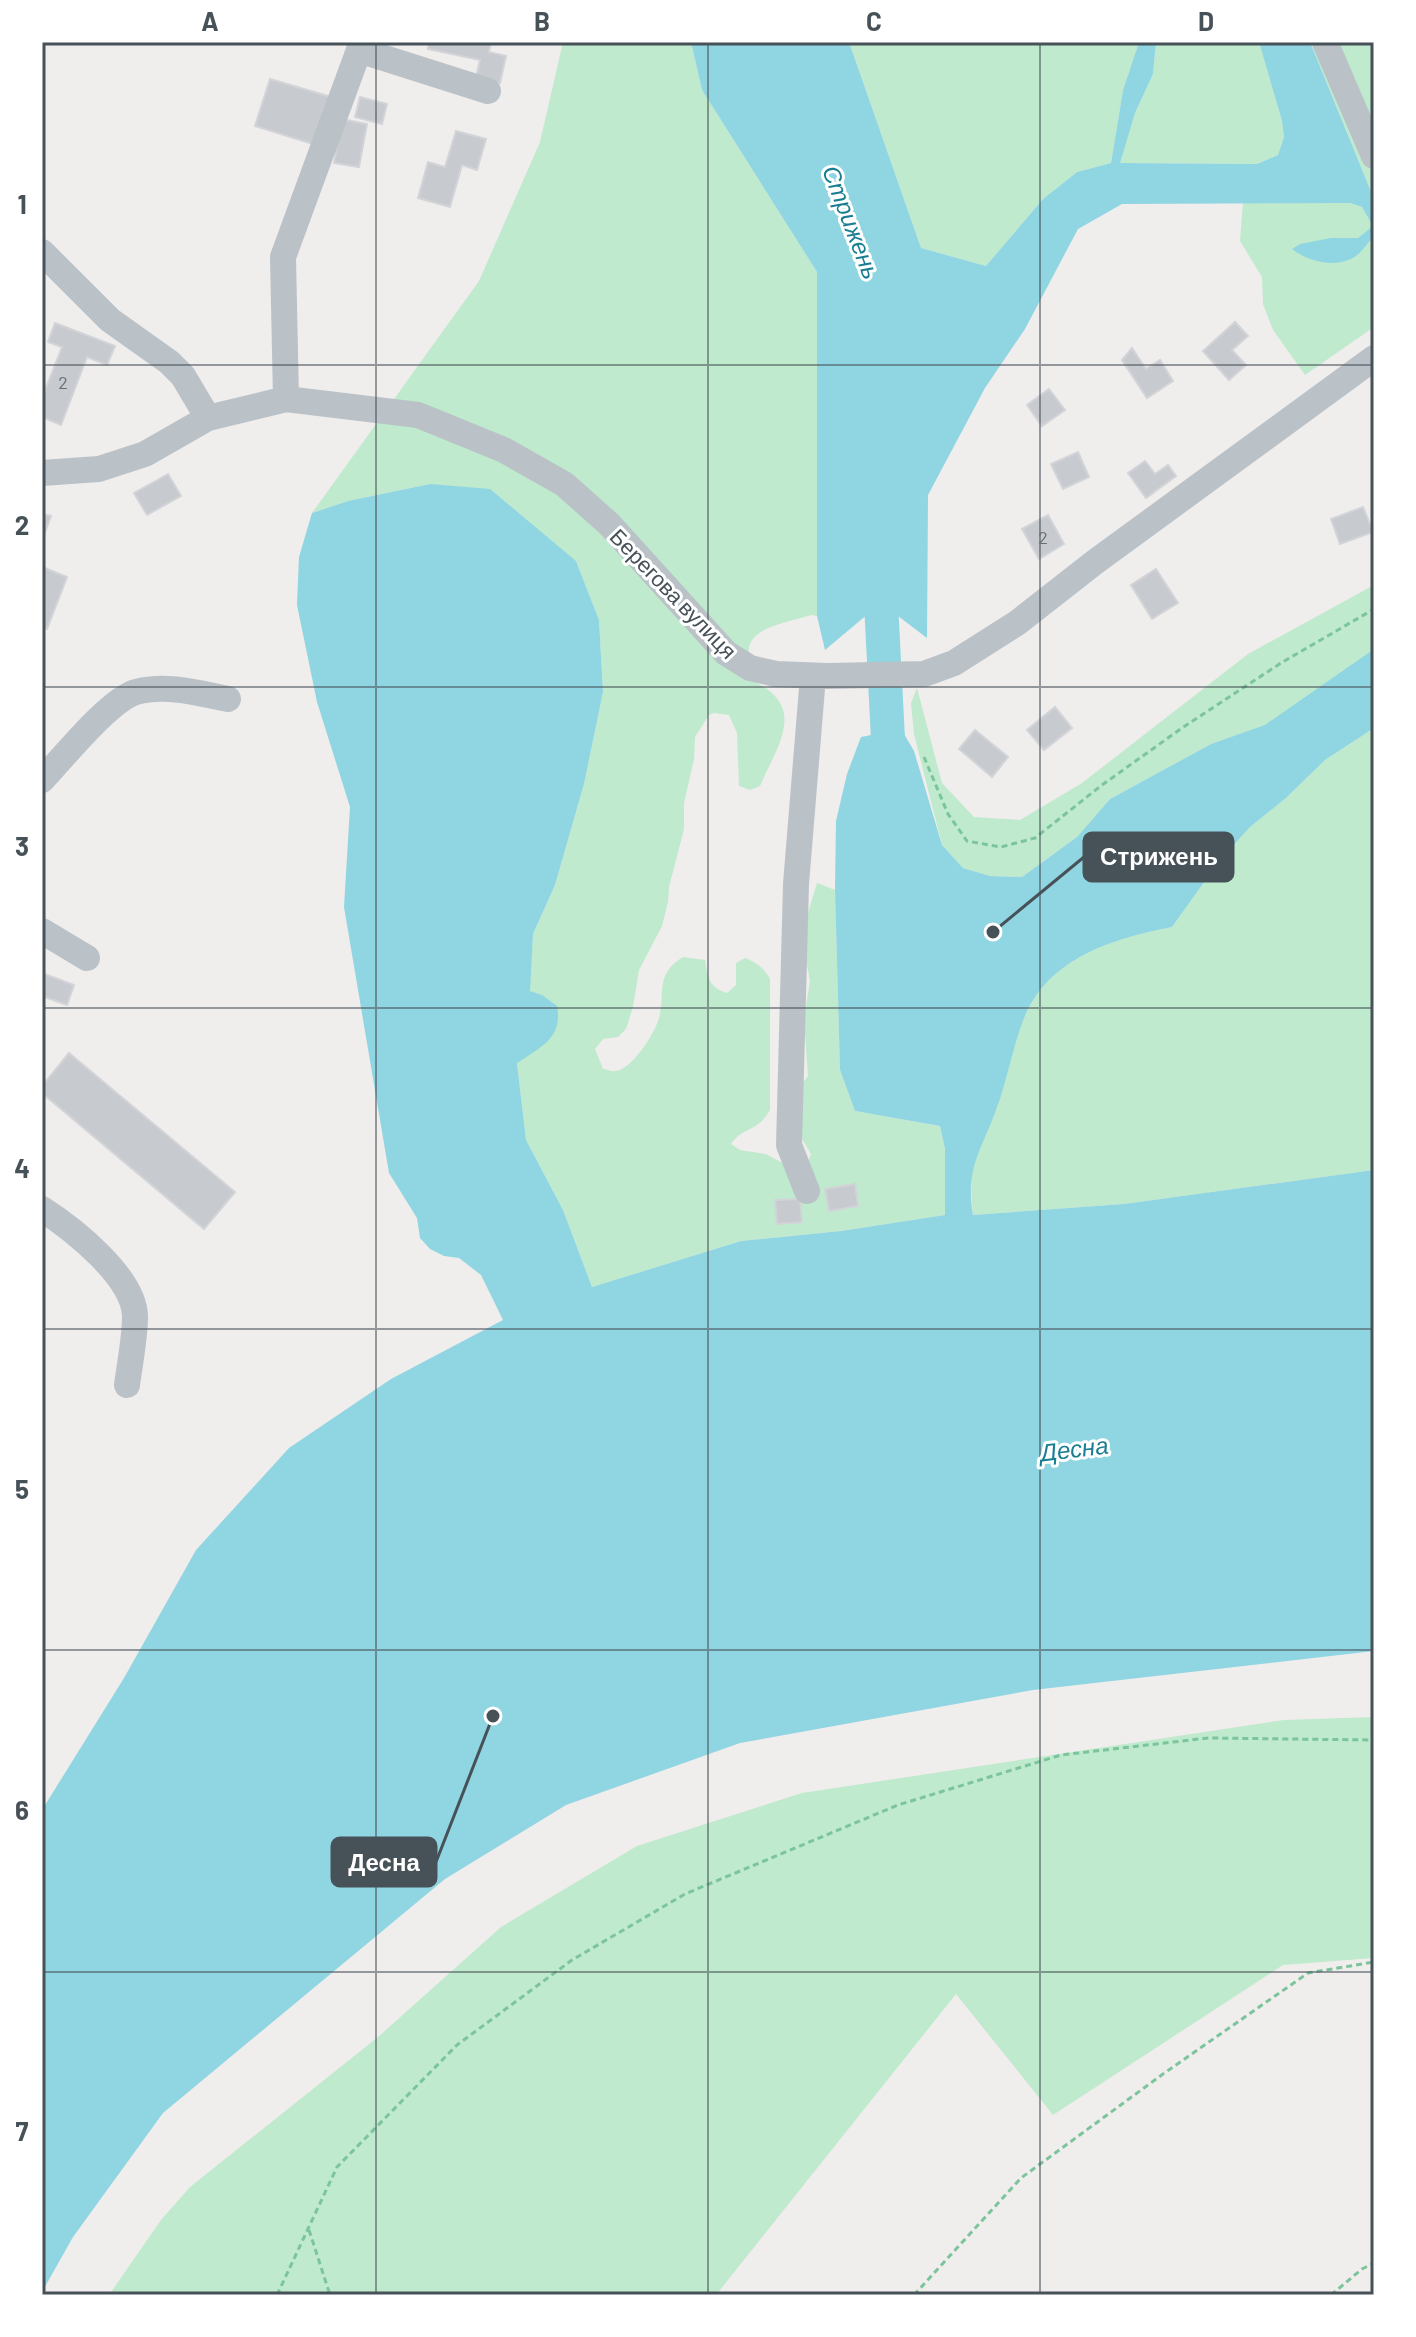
<svg xmlns="http://www.w3.org/2000/svg" width="1416" height="2337" viewBox="0 0 1416 2337" font-family="Barlow,sans-serif">
<style>
.green{fill:#bfeacd}
.water{fill:#90d5e2}
.lines{fill:none;stroke-linecap:round;stroke-linejoin:round}
.river{stroke:#90d5e2;stroke-width:34}
.building{fill:#c7cacf;stroke:#d2d4d8;stroke-width:2}
.path{stroke:#7bc49c;stroke-width:3;stroke-dasharray:6 4;stroke-linecap:butt}
.minor{stroke:#bac2c8;stroke-width:26}
.grid{fill:none;stroke:#475158;stroke-width:2;stroke-opacity:0.55}
.labels{text-anchor:middle;dominant-baseline:central;stroke-width:6;stroke-linejoin:round;paint-order:stroke}
.number-label{font-size:18px;fill:#676f76}
.street-label{font-size:22px;fill:#475158;stroke:#fff}
.water-label{font-size:24px;font-style:italic;fill:#1a7e92;stroke:#fff}
.leader{fill:none;stroke:#475158;stroke-width:3}
.callout-dot{fill:#475158;stroke:#fff;stroke-width:3}
.callout{fill:#475158;stroke:#475158;stroke-width:3}
.callout-label{font-size:24px;text-anchor:middle;font-weight:bold;fill:#fff}
.neatline{fill:none;stroke:#475158;stroke-width:3}
.grid-label{font-size:26px;text-anchor:middle;font-weight:bold;fill:#475158}
</style>
<rect width="100%" height="100%" fill="#f0eded"/>
<path class="green" d="M563,42h128l11,48 115,182v344l-6,-1c-17,6 -59,11 -62,33 -1,10 3,23 4,33 55,26 25,63 7,105l-10,4 -11,-4 -2,-53 -8,-18 -15,-2 -5,2 -14,22 -1,22 -10,44v26l-15,58 -1,15 -6,24 -23,44 -6,37 -7,22 -8,8 -15,2 -8,10 8,20c3,0 9,3 12,2 17,-1 40,-38 44,-53 7,-26 -5,-43 24,-61l22,3c3,17 3,27 22,33l9,-8v-22l9,-5c12,5 19,10 25,21v131c-12,22 -28,17 -39,34l9,6 26,4 20,11 21,-1 4,-10 -16,-27 -1,-33 14,-18 -4,-57 6,-38 -6,-33v-22l13,-43 18,7 5,180 15,41 85,15 5,23v66l-104,16 -100,10 -149,46 -29,-77 -37,-70 -9,-78 20,-12 5,-55 -13,-4 4,-57 22,-49 29,-101 19,-92 -4,-72 -23,-59 -146,-77 -82,17 -36,12 167,-232 61,-139z
M849,42h290l-16,48 -12,73 -34,9 -34,27 -57,67 -65,-18z
M1156,42h103l23,79 2,16 -6,18 -21,9 -138,-1 16,-50 18,-39z
M1310,42h64v157z
M1243,202l107,1 12,4 12,19 -16,12h-27l25,18 18,-20v91l-69,48 -32,-45 -10,-26 -1,-27 -22,-36z
M1374,585v64l-109,77 -54,18 -101,55 -33,38 -55,40 -32,-1 -27,-8 -21,-23 -28,-111 -3,-31 6,-15 25,95 32,34 46,3 62,-37 166,-129z
M1374,728v442l-250,34 -151,11c-2,-22 -4,-45 5,-67 6,-13 13,-25 18,-39 11,-28 16,-60 27,-88 24,-63 89,-82 149,-94l48,-67 30,-33 36,-29 39,-38z
M1374,1717v241l-91,7 -230,150 -97,-121 -240,301h-607l52,-75 29,-33 188,-150 123,-110 136,-81 165,-53 482,-73z"/>
<path class="water" d="M691,42h158l72,206 65,18 57,-67 34,-27 34,-9 12,-73 16,-48h17l-3,32 -18,39 -15,50 137,1 21,-9 6,-18 -2,-16 -23,-79h51l64,157v37c-6,6 -11,15 -18,20 -19,13 -47,6 -64,-7l8,-5 31,-6h27l15,-12 -11,-19 -12,-4 -228,1 -44,25 -53,100 -40,59 -57,107 -1,143 -46,-35 -56,47 -8,-34v-344l-115,-182z
M430,484l60,5 86,72 23,59 4,72 -19,92 -29,101 -22,49 -3,57 12,4 15,11c6,32 -16,41 -40,57l9,77 37,70 29,77 149,-46 100,-10 104,-16v-66l-5,-23 -85,-15 -15,-41 -5,-180 1,-69 11,-47 14,-37 26,-5 17,2 10,17 28,94 21,23 27,8 32,1 55,-40 33,-38 101,-55 54,-19 109,-76v79l-49,32 -39,38 -36,29 -30,33 -48,67c-60,12 -125,31 -149,94 -11,29 -16,60 -27,89 -15,41 -31,59 -23,105l151,-11 250,-34v481l-341,39 -293,53 -174,62 -121,74 -282,234 -90,124 -31,55v-482l82,-132 72,-128 93,-102 102,-69 112,-59 -22,-45 -22,-17 -15,-2 -14,-7 -10,-11 -3,-20 -28,-45 -45,-266 6,-100 -33,-105 -20,-97 2,-48 13,-44 36,-12z"/>
<g class="lines">
<path class="river" d="M882,559l-1,44 9,175"/>
</g>
<path class="building" d="M429,42h62l-2,10 17,4 -6,27 -24,-5 4,-18 -52,-11z
M270,79l61,18 -15,48 -61,-19z
M360,97l27,7 -5,20 -27,-7z
M342,119l25,5 -8,43 -25,-4z
M456,131l30,8 -9,31 -15,-5 -12,42 -32,-9 10,-36 17,5z
M1235,322l13,14 -16,14 14,15 -17,15 -26,-29z
M55,323l60,23 -8,19 -20,-8 -26,68 -19,-8v-19l20,-51 -14,-5z
M1132,348l14,21 14,-9 13,21 -26,17 -25,-38z
M1049,389l16,21 -23,16 -15,-21z
M1078,452l11,25 -26,12 -12,-25z
M1145,461l10,13 13,-9 8,11 -30,22 -18,-25z
M168,474l13,22 -34,19 -13,-22z
M1363,507l10,25 -33,12 -9,-25z
M42,514l9,2 -9,25z
M1048,515l16,29 -25,15 -17,-30z
M45,568l22,9 -20,52 -5,-2v-51z
M1156,569l22,34 -26,16 -21,-34z
M1055,707l17,21 -28,22 -17,-20z
M975,730l33,27 -16,20 -33,-28z
M42,973l32,12 -7,20 -25,-9z
M69,1053l166,139 -31,37 -162,-136v-7z
M855,1184l3,22 -29,5 -4,-22z
M800,1199l2,23 -25,2 -2,-24z"/>
<g class="lines">
<path class="path" d="M924,757l24,57 19,27 34,6 34,-9 67,-53 80,-57 99,-65 93,-54
M309,2230l21,65
M277,2295l60,-128 120,-122 115,-85 113,-66 213,-89 163,-50 147,-17 166,2
M914,2295l107,-117 142,-104 145,-101 66,-11
M1331,2295l31,-26 12,-6"/>
<path class="minor" d="M1325,42l49,114
M42,252l68,68 59,42 14,14 25,42
M286,399l-3,-142 76,-207 129,41
M42,473l57,-4 46,-15 63,-36 78,-19 132,16 86,35 60,34 45,40 117,129 24,15 26,6 51,2 97,-2 30,-11 63,-40 78,-61 279,-204
M42,780c21,-22 67,-80 94,-88 30,-8 62,1 92,7
M42,931l45,27
M807,1191l-18,-46 7,-261 17,-208
M42,1209c31,20 92,68 93,107 0,22 -5,46 -8,69"/>
</g>
<path class="grid" d="M376,42v2253M708,42v2253M1040,42v2253M42,365h1332M42,687h1332M42,1008h1332M42,1329h1332M42,1650h1332M42,1972h1332"/>
<g class="labels">
<g class="number-label">
<text x="63" y="382">2</text>
<text x="1043" y="537">2</text>
</g>
<g class="street-label">
<text transform="translate(674 593) rotate(46)">Берегова вулиця</text>
</g>
<g class="water-label">
<text transform="translate(852 222) rotate(69)">Стрижень</text>
<text transform="translate(1074 1448) rotate(-7)">Десна</text>
</g>
</g>
<path class="leader" d="M993 932L1084 857M493 1716L436 1862"/>
<g class="callout-dot">
<circle cx="993" cy="932" r="8"/>
<circle cx="493" cy="1716" r="8"/>
</g>
<g class="callout">
<rect x="1084" y="833" width="149" height="48" rx="8"/>
<rect x="332" y="1838" width="104" height="48" rx="8"/>
</g>
<g class="callout-label">
<text x="1159" y="865">Стрижень</text>
<text x="384" y="1871">Десна</text>
</g>
<rect width="1416" height="2337" fill="none" stroke="#ffffff" stroke-width="88"/>
<rect x="44" y="44" width="1328" height="2249" class="neatline"/>
<g class="grid-label">
<text x="210" y="31">A</text>
<text x="542" y="31">B</text>
<text x="874" y="31">C</text>
<text x="1206" y="31">D</text>
<text x="22" y="214">1</text>
<text x="22" y="535">2</text>
<text x="22" y="856">3</text>
<text x="22" y="1178">4</text>
<text x="22" y="1499">5</text>
<text x="22" y="1820">6</text>
<text x="22" y="2141">7</text>
</g>
</svg>
